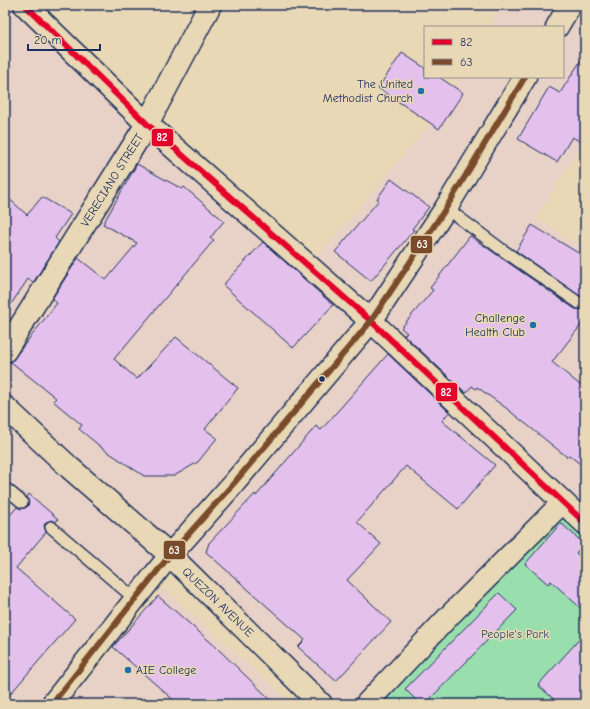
<svg xmlns="http://www.w3.org/2000/svg" width="590" height="709" viewBox="0 0 590 709" font-family="'Comic Neue',sans-serif">
<style>
.built{fill:#e8d1c6}
.green{fill:#99dfad;stroke:#5a8786}
.building{fill:#e4c1ed;stroke:#1b2f5e}
.lines{fill:none;stroke-linecap:round;stroke-linejoin:round}
.lane-casing{stroke:#1b2f5e;stroke-width:14}
.street-casing{stroke:#1b2f5e;stroke-width:24}
.secondary-casing{stroke:#1b2f5e;stroke-width:25}
.lane{stroke:#e9d8b5;stroke-width:11}
.street{stroke:#e9d8b5;stroke-width:21}
.secondary{stroke:#e9d8b5;stroke-width:22}
.bus-1-casing{stroke:#e9d8b5;stroke-width:9}
.bus-2-casing{stroke:#e9d8b5;stroke-width:9}
.bus-1{stroke:#e4002b;stroke-width:6}
.bus-2{stroke:#7a4b2a;stroke-width:6}
.poi-dot{fill:#1f6fb2;stroke:#e9d8b5;stroke-width:1.5}
.bus-dot{fill:#1b2f5e;stroke:#e9d8b5;stroke-width:1.5}
.labels{text-anchor:middle;dominant-baseline:central;stroke-width:3;stroke-linejoin:round;paint-order:stroke}
.poi-label{font-size:12px;fill:#1b2f5e;stroke:#e9d8b5;text-anchor:end}
.street-label{font-size:12px;fill:#1b2f5e;stroke:#e9d8b5}
.park-label{font-size:12px;fill:#2e496a;stroke:#e9d8b5}
.line-badge{stroke:#e9d8b5;stroke-width:1.5}
.badge-label{font-size:11px;text-anchor:middle;font-weight:bold;fill:#fff}
</style>
<rect width="100%" height="100%" fill="#e9d8b5"/>
<filter id="ink" filterUnits="userSpaceOnUse"><feTurbulence type="fractalNoise" baseFrequency=".025" numOctaves="2"/><feDisplacementMap in="SourceGraphic" scale="8" xChannelSelector="R" yChannelSelector="G"/><feConvolveMatrix kernelMatrix="1 2 1 2 8 2 1 2 1" color-interpolation-filters="sRGB"/></filter>
<g filter="url(#ink)">
<path class="built" d="M5,5h20l285,261 133,-158 18,-31h102v-50h-73l12,-22h83v134l-49,79 49,32v454h-264l-151,-149 -118,149h-47z
M163,588l130,116h-225z"/>
<path class="green" d="M550,500l35,33v171h-222l-6,-6z"/>
<path class="building" d="M402,53l23,15v9h14l24,16 -24,36 -61,-41z
M585,54v90l-13,-7 -15,25 -39,-23 31,-52 11,6z
M137,164l45,25 2,-2 40,34 -14,17 4,2 -100,119 23,20 39,-42 62,51 -33,41 12,9 -19,24 -24,14h-30l-42,-28 -23,-19 3,-4 -29,-24 3,-3 -45,-36 46,-59 -5,-4 26,-41 28,22 31,-37 -34,-19z
M391,179l38,28 -17,22 2,1 -43,51 -36,-29 44,-52 -2,-1z
M5,195l22,20 15,-18 29,17 -16,24 4,4 -26,41 -5,-4 -23,34z
M532,225l53,32v43l-69,-49z
M470,236l105,73h7l3,-3v14l-33,42 33,27v79l-16,-13 -2,2 -61,-49 -29,-21 -1,2 -4,-3 -6,7 -62,-58 3,-2 -6,-5 32,-38 -3,-2z
M263,242l70,63 -40,43 -70,-63z
M388,354l61,58 -7,9 53,44 -37,44 -52,-43 -49,56 24,22 -34,36 44,42 -55,59 -38,-34 7,-7 -99,-88 3,-9 46,-49 1,2 60,-70 5,4z
M29,494l29,25 -2,3 -4,-2 -6,2 -2,4 2,6 -30,36 59,51 -70,81v-179l12,-14 4,2 6,-2 2,-4 -2,-6z
M561,523l23,21 -8,9 9,8v51l-34,-31 -3,3 -23,-20z
M499,593l18,17 -92,94h-5l-15,-15z
M158,596l58,51 59,57h-97l-65,-57z
M585,633v71h-26l-21,-19z"/>
<g class="lines">
<g class="lane-casing">
<path id="lane" d="M446,208l55,41 78,54
M5,488l17,14
M51,527l83,71"/>
</g>
<g class="street-casing">
<path id="street" d="M52,704l118,-149
M366,704l84,-89 113,-113"/>
</g>
<g class="secondary-casing">
<path id="secondary" d="M25,5l122,119 224,197 214,202
M557,27l13,-22
M5,351l142,-227 63,-119
M5,407l65,61 100,87 151,149
M170,555l64,-72 137,-162 75,-113 79,-131"/>
</g>
<use href="#lane" class="lane"/>
<use href="#street" class="street"/>
<use href="#secondary" class="secondary"/>
<g class="bus-1-casing">
<path id="bus-1" d="M25,5l122,119 224,197 214,202"/>
</g>
<g class="bus-2-casing">
<path id="bus-2" d="M52,704l118,-149 64,-72 137,-162 75,-113 79,-131"/>
</g>
<use href="#bus-1" class="bus-1"/>
<use href="#bus-2" class="bus-2"/>
</g>
</g>
<g class="poi-dot">
<circle cx="421" cy="91" r="4"/>
<circle cx="533" cy="325" r="4"/>
<circle cx="128" cy="670" r="4"/>
</g>
<circle class="bus-dot" cx="322" cy="379" r="3.5"/>
<g class="labels">
<g class="poi-label">
<text x="413" y="84">The United<tspan x="413" dy="14">Methodist Church</tspan></text>
<text x="525" y="318">Challenge<tspan x="525" dy="14">Health Club</tspan></text>
<text x="136" y="670" text-anchor="start">AIE College</text>
</g>
<g class="street-label">
<text transform="translate(112 180) rotate(-58)">VERECIANO STREET</text>
<text transform="translate(218 602) rotate(44)">QUEZON AVENUE</text>
</g>
<g class="park-label">
<text x="515" y="634">People's Park</text>
</g>
</g>
<g class="line-badge">
<rect x="151" y="128" width="23" height="19" rx="4" fill="#e4002b"/>
<rect x="410" y="235" width="23" height="19" rx="4" fill="#7a4b2a"/>
<rect x="435" y="382" width="23" height="20" rx="4" fill="#e4002b"/>
<rect x="163" y="540" width="23" height="20" rx="4" fill="#7a4b2a"/>
</g>
<g class="badge-label">
<text x="162" y="141">82</text>
<text x="422" y="248">63</text>
<text x="446" y="396">82</text>
<text x="174" y="554">63</text>
</g>
<rect width="590" height="709" fill="none" stroke="#e9d8b5" stroke-width="20"/>
<rect x="10" y="10" width="570" height="689" fill="none" stroke="#1b2f5e" stroke-width="1.5" filter="url(#ink)"/>
<rect x="424" y="26" width="140" height="52" fill="#e9d8b5" stroke="#979492"/>
<rect x="432" y="39" width="20" height="6" fill="#e4002b" stroke="#979492"/>
<text x="460" y="46" font-size="12" fill="#1b2f5e">82</text>
<rect x="432" y="59" width="20" height="6" fill="#7a4b2a" stroke="#979492"/>
<text x="460" y="66" font-size="12" fill="#1b2f5e">63</text>
<path d="M28 44v6h72v-6" fill="none" stroke="#1b2f5e" stroke-width="2"/>
<text x="34" y="44" font-size="12" fill="#1b2f5e" stroke="#e9d8b5" stroke-width="3" paint-order="stroke">20 m</text>
</svg>
